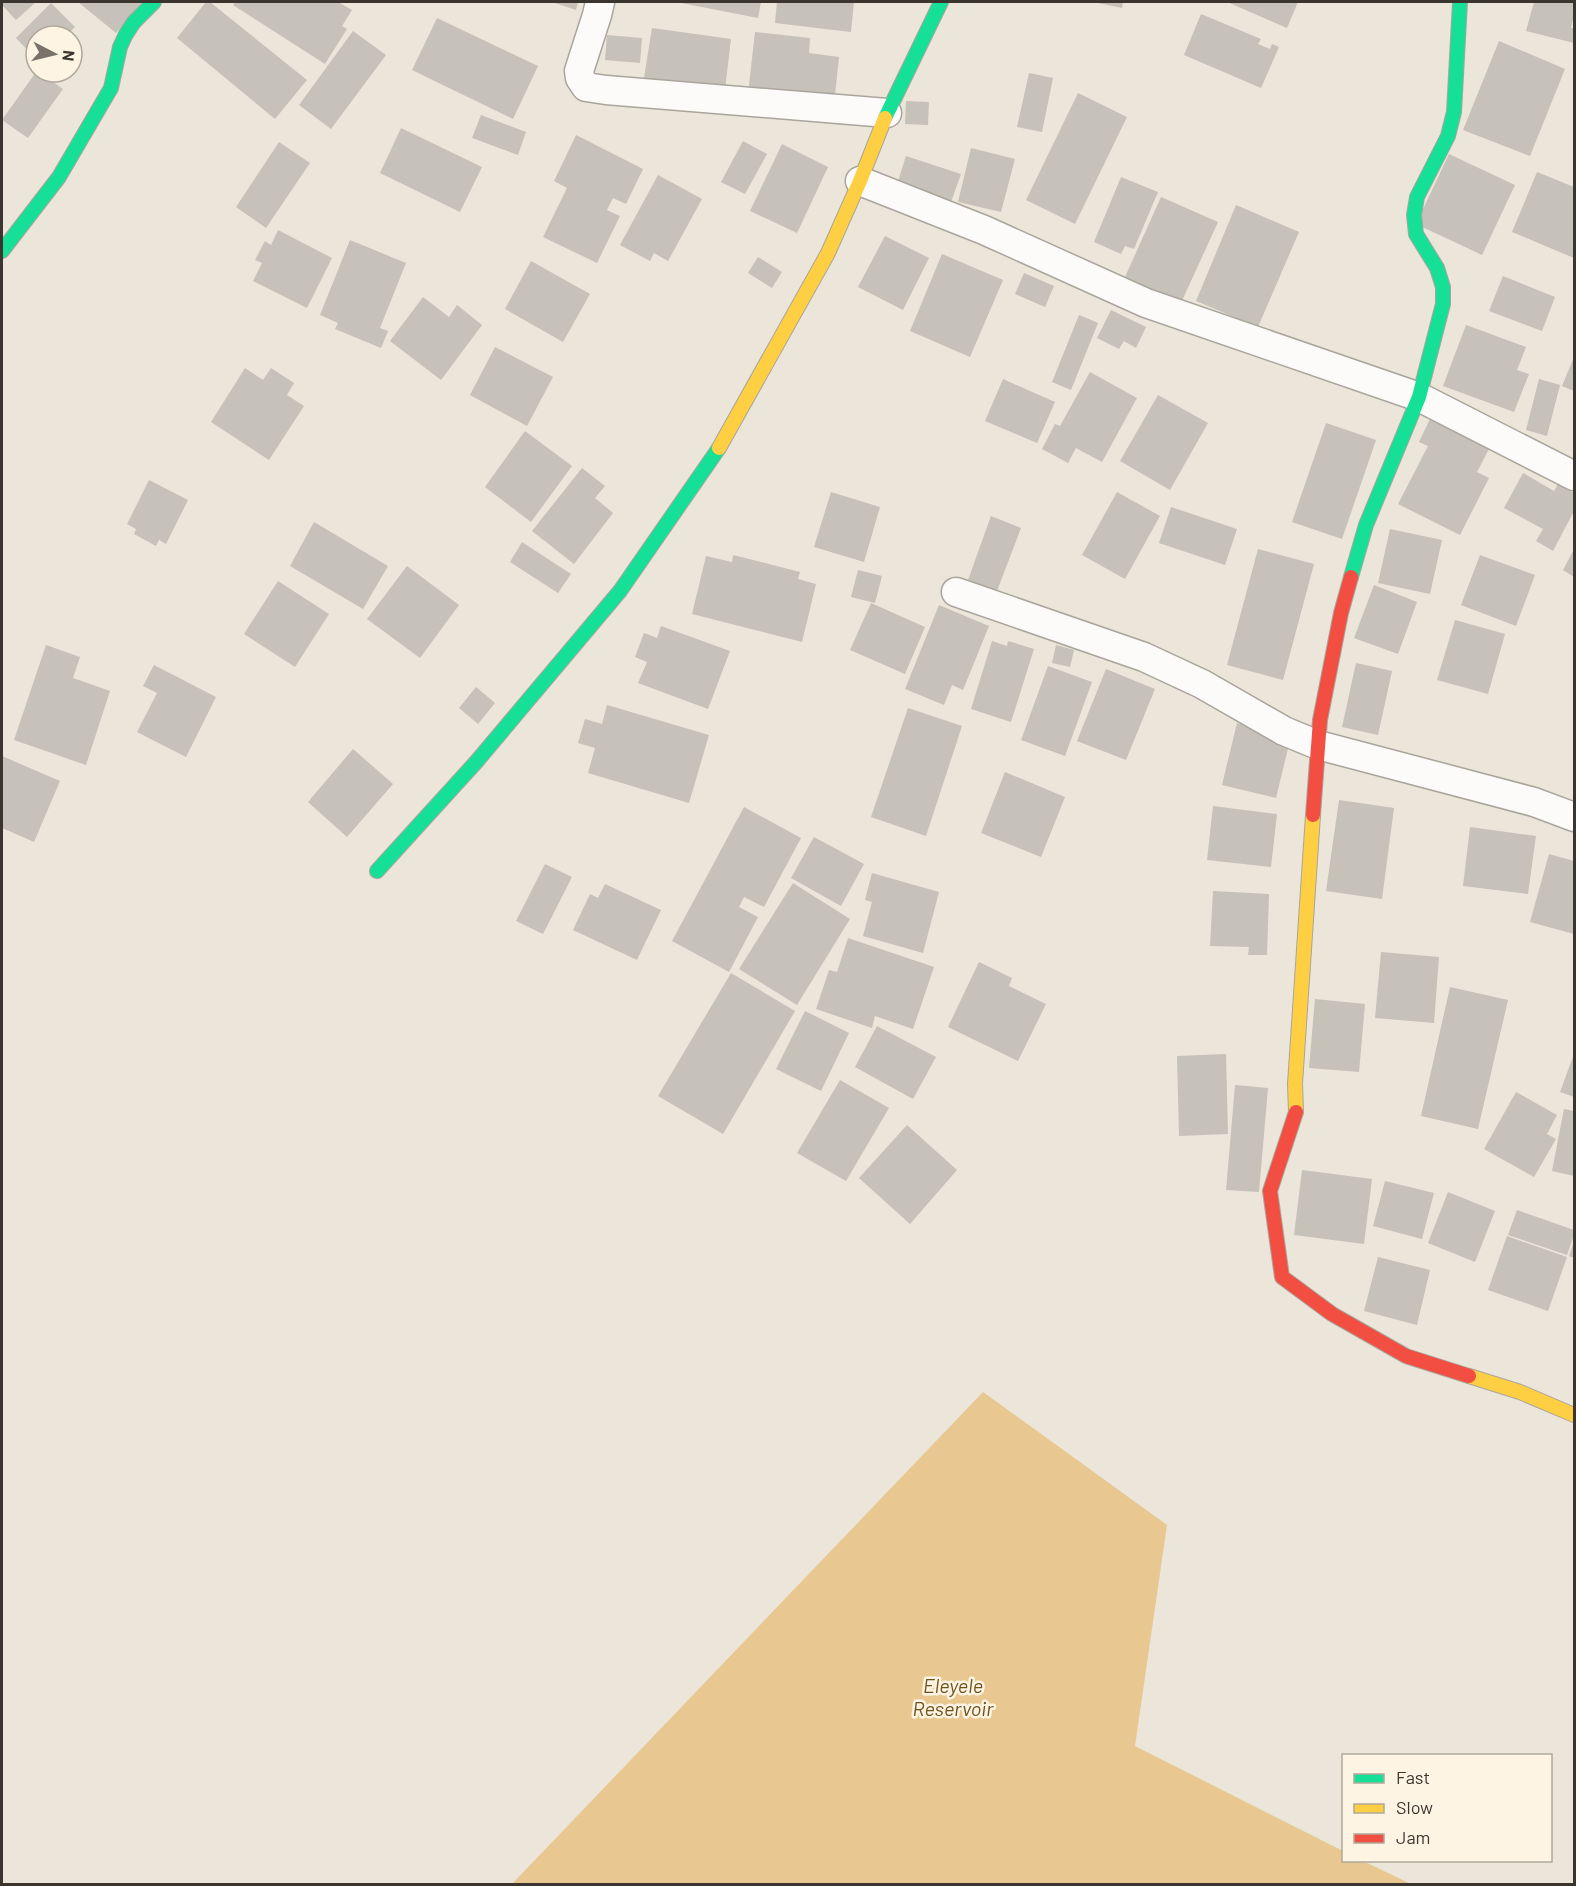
<svg xmlns="http://www.w3.org/2000/svg" width="1576" height="1886" viewBox="0 0 1576 1886" font-family="Barlow,sans-serif">
<style>
.water{fill:#e8c890}
.building{fill:#c6c1b9}
.lines{fill:none;stroke-linecap:round;stroke-linejoin:round}
.street-casing{stroke:#aaa59c;stroke-width:31}
.fast-casing{stroke:#aaa59c;stroke-width:16}
.slow-casing{stroke:#aaa59c;stroke-width:16}
.jam-casing{stroke:#aaa59c;stroke-width:16}
.street{stroke:#fcfbf9;stroke-width:28}
.fast{stroke:#16e098;stroke-width:14}
.slow{stroke:#ffcf43;stroke-width:14}
.jam{stroke:#f24e42;stroke-width:14}
.labels{text-anchor:middle;dominant-baseline:central;stroke-width:5;stroke-linejoin:round;paint-order:stroke}
.water-label{font-size:20px;font-style:italic;fill:#6f521b;stroke:#fef4e4}
</style>
<rect width="100%" height="100%" fill="#ebe5da"/>
<path class="water" d="M983,1392l184,133 -32,221 208,105 1,9 19,1 48,23h-899z"/>
<path class="building" d="M2,2h34l-20,18 -14,-15z
M78,2h64l-26,31z
M206,2h4l97,78 -32,39 -98,-81z
M235,2h103l14,8 -10,16 5,3 -22,35 -92,-59z
M552,2h26l-2,8z
M676,2h85l-3,16z
M777,2h77l-3,30 -76,-9z
M1093,2h30l-1,6z
M1227,2h71l-11,26z
M1534,2h40v13l-3,13h3v15l-48,-12z
M51,3l24,24 -9,9h-30v23l-20,-21z
M1201,14l60,25 -3,5 12,5 2,-5 7,3 -18,41 -77,-33z
M437,18l101,48 -25,53 -101,-49z
M652,28l79,11 -6,50 -81,-11z
M353,31l33,24 -55,74 -32,-24z
M755,32l55,6 -1,15 30,4 -5,47 -86,-10z
M607,35l35,3 -2,25 -35,-3z
M1499,41l66,28 -35,87 -67,-26z
M36,72h3l24,17 -35,49 -26,-18z
M1029,73l24,5 -11,54 -25,-5z
M1078,93l49,24 -52,107 -49,-24z
M906,101l23,1 -1,23 -23,-1z
M481,115l45,17 -8,23 -46,-17z
M401,128l81,39 -22,45 -80,-39z
M576,135l67,34 -17,35 -13,-6 -6,12 13,6 -23,47 -54,-26 24,-49 -13,-7z
M743,141l24,13 -22,40 -24,-12z
M279,142l31,21 -44,65 -30,-21z
M782,144l46,23 -31,66 -47,-22z
M971,148l44,11 -14,53 -43,-10z
M1449,154l66,31 -33,70 -66,-31z
M906,156l55,18 -10,28 -54,-18z
M1537,172l37,15v71l-62,-26z
M658,175l44,24 -34,62 -14,-8 -4,8 -30,-16z
M1121,177l37,15 -24,57 -9,-3 -4,8 -27,-12z
M1161,197l57,25 -37,81 -56,-26z
M1236,205l63,27 -41,95 -62,-26z
M278,230l54,28 -25,50 -54,-27 9,-18 -7,-3 10,-19 6,4z
M885,236l44,22 -26,52 -45,-23z
M350,240l56,23 -26,65 8,3 -7,17 -46,-19 3,-6 -18,-8z
M942,254l61,26 -33,77 -60,-26z
M758,257l24,15 -10,16 -24,-15z
M531,261l59,33 -27,48 -58,-33z
M1024,273l30,13 -9,21 -30,-13z
M1503,276l52,21 -13,34 -53,-20z
M423,297l26,20 8,-12 25,20 -41,55 -51,-39z
M1111,310l35,17 -10,21 -12,-7 -5,8 -22,-11z
M1079,315l19,8 -27,67 -19,-8z
M1466,325l60,22 -9,23 12,4 -15,38 -71,-26z
M495,347l58,30 -26,49 -57,-31z
M1574,357v34l-12,-5z
M245,368l18,12 8,-12 23,15 -7,12 17,11 -35,54 -58,-38z
M1090,372l47,26 -35,64 -26,-14 -8,15 -26,-14 13,-25 5,2z
M1003,379l52,23 -18,41 -52,-22z
M1539,379l21,6 -13,51 -21,-6z
M1158,395l50,28 -38,67 -50,-29z
M1430,419l59,30 -12,23 12,6 -29,57 -62,-31 30,-58 -9,-4z
M1326,423l50,17 -34,99 -50,-17z
M525,431l47,35 -41,56 -46,-35z
M582,468l23,18 -10,12 18,15 -39,51 -42,-33z
M1523,473l31,18 4,-7 16,9v18l-21,40 -17,-10 7,-12 -39,-21z
M149,480l39,20 -22,44 -7,-4 -3,6 -22,-12 2,-5 -9,-5z
M831,492l49,15 -16,55 -50,-15z
M1117,492l43,24 -35,63 -43,-24z
M1171,507l66,22 -12,36 -66,-22z
M991,516l30,12 -24,63 -29,-11z
M314,522l74,44 -25,43 -73,-43z
M1390,529l52,11 -12,54 -52,-11z
M522,542l49,32 -13,19 -48,-31z
M1258,549l56,15 -31,116 -56,-15z
M1574,549v28l-11,-7z
M733,555l67,17 -2,7 18,5 -14,58 -110,-28 14,-58 26,6z
M1480,555l55,20 -19,51 -55,-21z
M407,566l52,39 -39,53 -53,-39z
M858,570l24,6 -7,27 -24,-6z
M278,581l51,33 -34,53 -51,-33z
M1374,585l43,17 -19,52 -44,-16z
M871,603l54,24 -20,47 -55,-24z
M939,605l50,21 -26,64 -11,-5 -8,20 -39,-16z
M1455,620l50,14 -17,60 -51,-14z
M661,626l69,25 -22,58 -70,-26 9,-21 -12,-5 9,-24 13,5z
M992,641l15,5 1,-5 26,8 -23,73 -40,-13z
M46,645l34,12 -7,21 37,13 -24,74 -72,-25z
M1056,645l18,5 -4,17 -18,-4z
M1356,663l36,8 -14,64 -36,-8z
M154,665l62,32 -30,60 -49,-25 20,-39 -14,-7z
M1048,666l44,16 -27,74 -44,-16z
M1106,669l49,20 -29,71 -49,-19z
M476,687l19,16 -17,21 -19,-16z
M607,705l102,30 -20,68 -101,-30 7,-25 -17,-5 7,-24 17,5z
M908,708l54,18 -36,110 -55,-19z
M1237,723l54,13 -15,62 -54,-13z
M353,749l40,35 -46,53 -39,-35z
M2,756l58,25 -26,61 -32,-14z
M1005,772l60,25 -24,60 -60,-24z
M1339,800l55,8 -12,91 -56,-8z
M1213,806l64,8 -6,53 -64,-7z
M744,807l57,31 -37,69 -20,-10 -5,10 19,10 -29,55 -57,-31z
M1470,827l66,9 -8,58 -65,-8z
M814,837l50,27 -23,42 -50,-28z
M1549,854l25,7v73l-44,-12z
M545,864l27,13 -29,57 -27,-13z
M872,873l67,19 -16,61 -60,-17 9,-34 -7,-2z
M793,883l57,36 -53,86 -58,-36z
M605,884l56,26 -24,50 -64,-30 17,-36 8,4z
M1213,891l56,3 -2,61h-19l1,-8 -39,-1z
M848,938l86,29 -21,62 -38,-13 -3,12 -56,-19 13,-39 8,2z
M1381,952l58,5 -5,66 -59,-5z
M979,962l33,16 -3,8 37,18 -28,57 -70,-34z
M731,973l64,38 -72,123 -65,-38z
M1450,987l58,13 -30,129 -57,-13z
M1315,999l50,5 -6,68 -50,-4z
M805,1011l44,22 -28,58 -45,-22z
M877,1026l59,31 -23,42 -58,-32z
M1226,1054l2,80 -49,2 -2,-80z
M1574,1054v43l-14,-5z
M840,1080l49,28 -43,73 -49,-28z
M1235,1085l33,3 -9,104 -33,-2z
M1516,1092l41,23 -10,19 9,5 -22,38 -50,-28z
M1564,1109l10,2v65l-22,-5z
M907,1125l50,45 -47,54 -51,-46z
M1302,1170l70,9 -8,65 -70,-9z
M1385,1181l49,12 -12,46 -49,-13z
M1448,1192l47,19 -20,51 -47,-19z
M1517,1210l57,20v5l-7,20 -59,-20z
M1507,1236l60,21 -19,54 -60,-21z
M1574,1241v17l-5,-2z
M1378,1257l52,13 -13,55 -53,-14z"/>
<g class="lines">
<g class="street-casing">
<path id="street" d="M600,2l-3,13 -18,56 1,7 6,9 20,3 281,23
M860,181l124,49 162,73 273,94 155,79
M956,592l188,65 58,27 82,47 34,14 216,57 40,15"/>
</g>
<g class="fast-casing">
<path id="fast" d="M885,118l56,-116
M2,251l57,-74 52,-89 9,-41 6,-13 8,-12 20,-20
M1351,577l15,-52 53,-128 24,-93v-17l-6,-19 -21,-34 -2,-19 3,-18 31,-61 6,-24 6,-110
M377,871l100,-110 143,-170 99,-143"/>
</g>
<g class="slow-casing">
<path id="slow" d="M719,448l109,-195 32,-72 25,-63
M1296,1112l-1,-28 18,-269
M1469,1376l51,16 54,23"/>
</g>
<g class="jam-casing">
<path id="jam" d="M1313,815l7,-95 21,-107 10,-36
M1296,1112l-26,79 12,86 50,37 74,42 63,20"/>
</g>
<use href="#street" class="street"/>
<use href="#fast" class="fast"/>
<use href="#slow" class="slow"/>
<use href="#jam" class="jam"/>
</g>
<g class="labels">
<g class="water-label">
<text x="953" y="1685">Eleyele<tspan x="953" dy="23">Reservoir</tspan></text>
</g>
</g>
<rect width="1576" height="1886" fill="none" stroke="#3a352e" stroke-width="6"/>
<rect x="1342" y="1754" width="210" height="108" fill="#fef4e4" stroke="#b0a89b" stroke-width="1.5"/>
<rect x="1354" y="1774" width="30" height="9" fill="#16e098" stroke="#b0a89b" stroke-width="1.5"/>
<text x="1396" y="1784" font-size="18" fill="#3a352e">Fast</text>
<rect x="1354" y="1804" width="30" height="9" fill="#ffcf43" stroke="#b0a89b" stroke-width="1.5"/>
<text x="1396" y="1814" font-size="18" fill="#3a352e">Slow</text>
<rect x="1354" y="1834" width="30" height="9" fill="#f24e42" stroke="#b0a89b" stroke-width="1.5"/>
<text x="1396" y="1844" font-size="18" fill="#3a352e">Jam</text>
<g transform="translate(54 54) rotate(97)"><circle r="28" fill="#fef4e4" stroke="#b0a89b" stroke-width="1.5"/>
<path d="M0-4.5L10 22L0 15L-10 22Z" fill="#78736a"/>
<text y="-9" font-size="16" font-weight="bold" text-anchor="middle" fill="#3a352e">N</text>
</g>
</svg>
